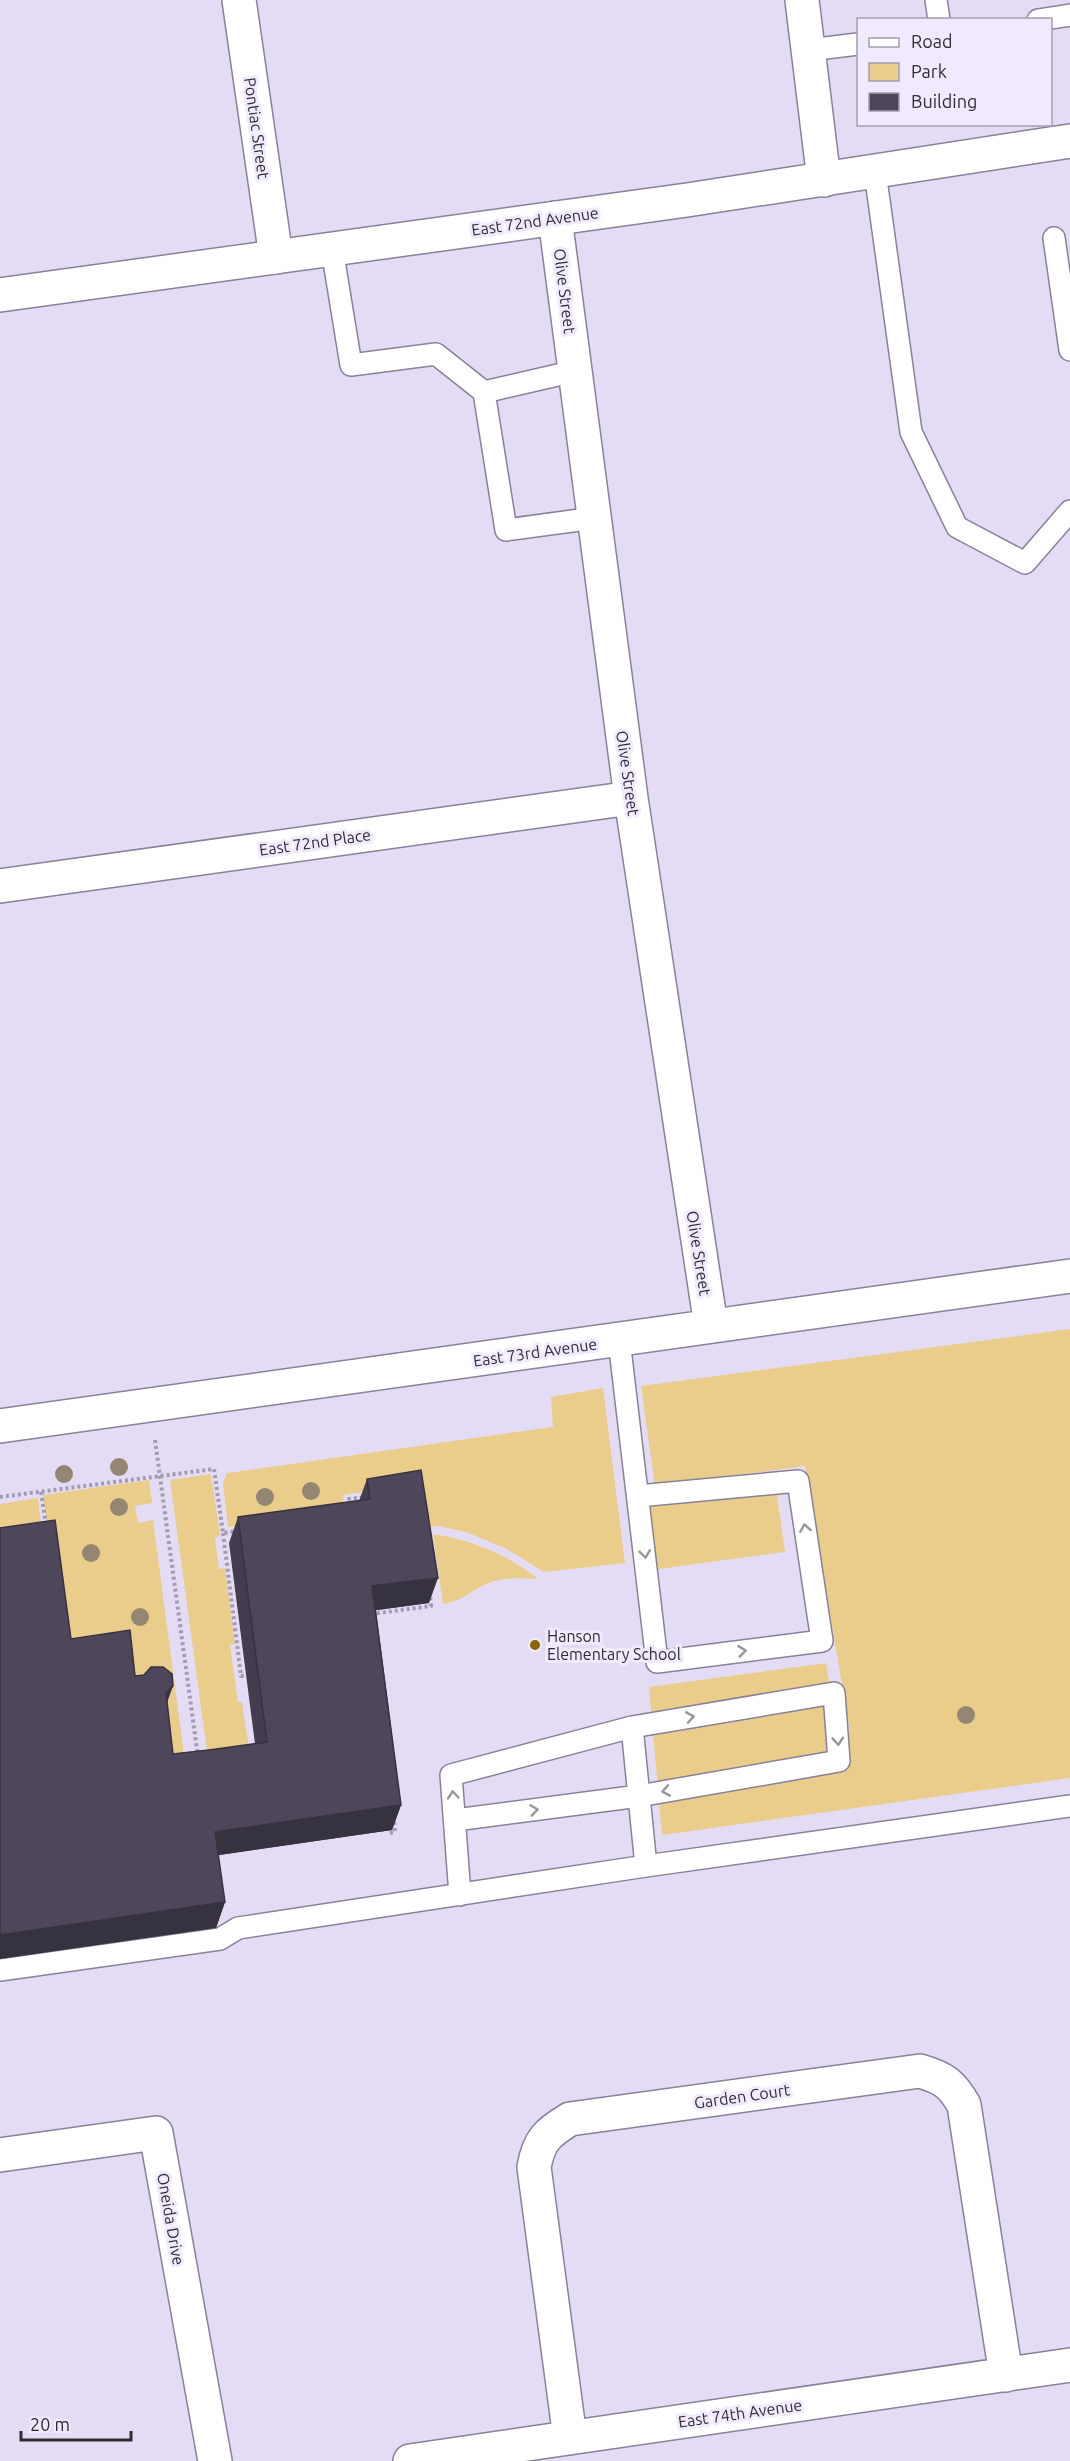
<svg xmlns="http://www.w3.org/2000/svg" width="1070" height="2461" viewBox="0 0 1070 2461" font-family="Ubuntu,sans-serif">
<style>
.green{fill:#eacd8a}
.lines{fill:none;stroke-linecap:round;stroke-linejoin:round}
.service-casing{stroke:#898198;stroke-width:24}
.minor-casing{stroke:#898198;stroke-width:36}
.secondary-casing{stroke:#898198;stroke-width:36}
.path{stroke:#a39cb0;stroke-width:4;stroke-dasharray:3 3;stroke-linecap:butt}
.service{stroke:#fff;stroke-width:21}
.minor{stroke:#fff;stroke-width:33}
.secondary{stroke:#fff;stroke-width:33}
.tree{fill:#948672}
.wall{fill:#433d4f}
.shaded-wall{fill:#373240}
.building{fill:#4e475c;stroke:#373240;stroke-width:1.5}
.oneway{stroke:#97969a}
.poi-dot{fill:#856600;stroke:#f1eaff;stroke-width:2}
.labels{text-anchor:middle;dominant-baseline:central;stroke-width:6;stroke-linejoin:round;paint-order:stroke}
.street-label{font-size:16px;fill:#2f2c35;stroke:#f1eaff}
.poi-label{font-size:16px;fill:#2f2c35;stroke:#f1eaff;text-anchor:start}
</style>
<rect width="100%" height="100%" fill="#e4dcf5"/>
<path class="green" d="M1070,1329v449l-408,57 -13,-148 177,-24 12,71 12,-2 -45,-266 -150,20 -14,-100z
M603,1388l22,175 -81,9 -39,-24 -39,-16 -28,-6 -15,1 -6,-43 -74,11 1,15 -116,17 -5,-44 4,-10 326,-46 -2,-30z
M211,1474l9,61 -5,3 4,31 6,-1 10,76 -5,1 8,57h4l8,53 -43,-4 -37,-271z
M149,1480l3,23 -17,3 3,17 15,-3 31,235 -20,3 -98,-101 -23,-162z
M775,1481l10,71 -141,19 -9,-71z
M38,1498l4,33 -42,6v-33z
M433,1534c38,6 75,20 105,45 -17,-1 -36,-2 -52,5 -15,7 -26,18 -43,20z"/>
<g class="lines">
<g class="service-casing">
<path id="service" d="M936,0l3,20
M1038,20l32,-5
M809,50l49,-6
M875,172l36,260 46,95 68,36 45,-52
M1054,238l16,112
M332,249l19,116 85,-11 48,38
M575,371l-91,21 22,138 88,-12
M619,1340l38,322 165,-21 -24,-160 -160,15
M455,1820l184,-24 200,-35 -5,-68 -202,34
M460,1895l-9,-120 181,-48 14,139
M0,1970l220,-31 18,-11 408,-62 424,-60"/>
</g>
<g class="minor-casing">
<path id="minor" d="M239,0l37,257
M802,0l22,180
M555,218l76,580 80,528
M0,886l631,-88
M0,1426l1070,-150
M0,2155l156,-22 59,328
M570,2438l-36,-271c5,-27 13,-34 36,-48l350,-48c24,7 32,13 44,34l42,270
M410,2461l660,-96"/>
</g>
<g class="secondary-casing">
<path id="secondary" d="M0,295l687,-95 383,-59"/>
</g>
<path class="path" d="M155,1440l43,317
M41,1492l5,32
M0,1497l214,-28 9,64 15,-2
M350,1506l-1,-7 16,-2
M223,1533l18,143 5,-1
M371,1614l60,-8 -1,-10
M390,1833l5,-1 -1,-10"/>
<use href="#service" class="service"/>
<use href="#minor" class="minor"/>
<use href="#secondary" class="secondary"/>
</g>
<g class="tree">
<circle cx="119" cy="1467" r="9"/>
<circle cx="64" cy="1474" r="9"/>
<circle cx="311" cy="1491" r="9"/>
<circle cx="265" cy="1497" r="9"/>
<circle cx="119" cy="1507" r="9"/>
<circle cx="91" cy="1553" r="9"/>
<circle cx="140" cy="1617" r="9"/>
<circle cx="966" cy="1715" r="9"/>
</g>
<path class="wall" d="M367,1479l62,124 -53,7 25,195 -9,25 -174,25 7,47 -9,26 -145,-289 64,37 32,26 6,52 82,-10 -26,-201 9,-26 121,-16z"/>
<path class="shaded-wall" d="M438,1578l-9,25 -66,9 9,-26z
M173,1686l-9,25 2,-18z
M401,1805l-9,25 -186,27 9,-25z
M225,1902l-9,26 -216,31v-24z"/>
<path class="building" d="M421,1470l17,108 -66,8 29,219 -186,27 10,70 -225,33v-407l55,-8 16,119 59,-9 5,46 9,-1 7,-8h12l9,7 1,12 -7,7 7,61 36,-4 58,-8 -29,-225 132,-18 -3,-20z"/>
<defs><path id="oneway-chevron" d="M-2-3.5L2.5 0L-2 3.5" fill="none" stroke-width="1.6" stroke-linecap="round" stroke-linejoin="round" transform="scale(1.5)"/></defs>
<g class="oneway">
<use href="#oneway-chevron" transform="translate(805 1528) rotate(-99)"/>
<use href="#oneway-chevron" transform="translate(645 1554) rotate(83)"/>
<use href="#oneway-chevron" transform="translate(742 1651) rotate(-7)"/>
<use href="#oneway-chevron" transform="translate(690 1717) rotate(-10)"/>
<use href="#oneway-chevron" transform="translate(838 1741) rotate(86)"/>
<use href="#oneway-chevron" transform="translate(666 1791) rotate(170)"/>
<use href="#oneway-chevron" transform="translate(453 1795) rotate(-95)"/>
<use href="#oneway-chevron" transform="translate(534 1810) rotate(-8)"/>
</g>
<circle class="poi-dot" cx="535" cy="1645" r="6"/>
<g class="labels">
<g class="street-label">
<text transform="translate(257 128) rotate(82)">Pontiac Street</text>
<text transform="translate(535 221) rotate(-8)">East 72nd Avenue</text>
<text transform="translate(565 291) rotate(83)">Olive Street</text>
<text transform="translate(628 773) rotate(82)">Olive Street</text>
<text transform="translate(315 842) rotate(-8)">East 72nd Place</text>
<text transform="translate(699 1253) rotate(81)">Olive Street</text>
<text transform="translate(535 1352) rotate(-8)">East 73rd Avenue</text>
<text transform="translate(742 2096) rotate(-8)">Garden Court</text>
<text transform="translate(171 2219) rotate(80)">Oneida Drive</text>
<text transform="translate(740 2413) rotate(-8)">East 74th Avenue</text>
</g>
<g class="poi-label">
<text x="547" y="1636">Hanson<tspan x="547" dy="18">Elementary School</tspan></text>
</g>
</g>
<rect x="857" y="18" width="195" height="108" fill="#f1eaff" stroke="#a39eae" stroke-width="1.5"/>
<rect x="869" y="38" width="30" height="9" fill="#ffffff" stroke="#a39eae" stroke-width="1.5"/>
<text x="911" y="48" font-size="18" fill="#2f2c35">Road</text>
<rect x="869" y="63" width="30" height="18" fill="#eacd8a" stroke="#a39eae" stroke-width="1.5"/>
<text x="911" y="78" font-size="18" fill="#2f2c35">Park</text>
<rect x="869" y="93" width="30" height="18" fill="#4e475c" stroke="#a39eae" stroke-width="1.5"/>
<text x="911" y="108" font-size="18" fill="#2f2c35">Building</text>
<path d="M21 2431v9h110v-9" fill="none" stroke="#2f2c35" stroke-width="3"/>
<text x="30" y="2431" font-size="18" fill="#2f2c35" stroke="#f1eaff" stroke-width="4.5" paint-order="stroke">20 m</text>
</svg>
